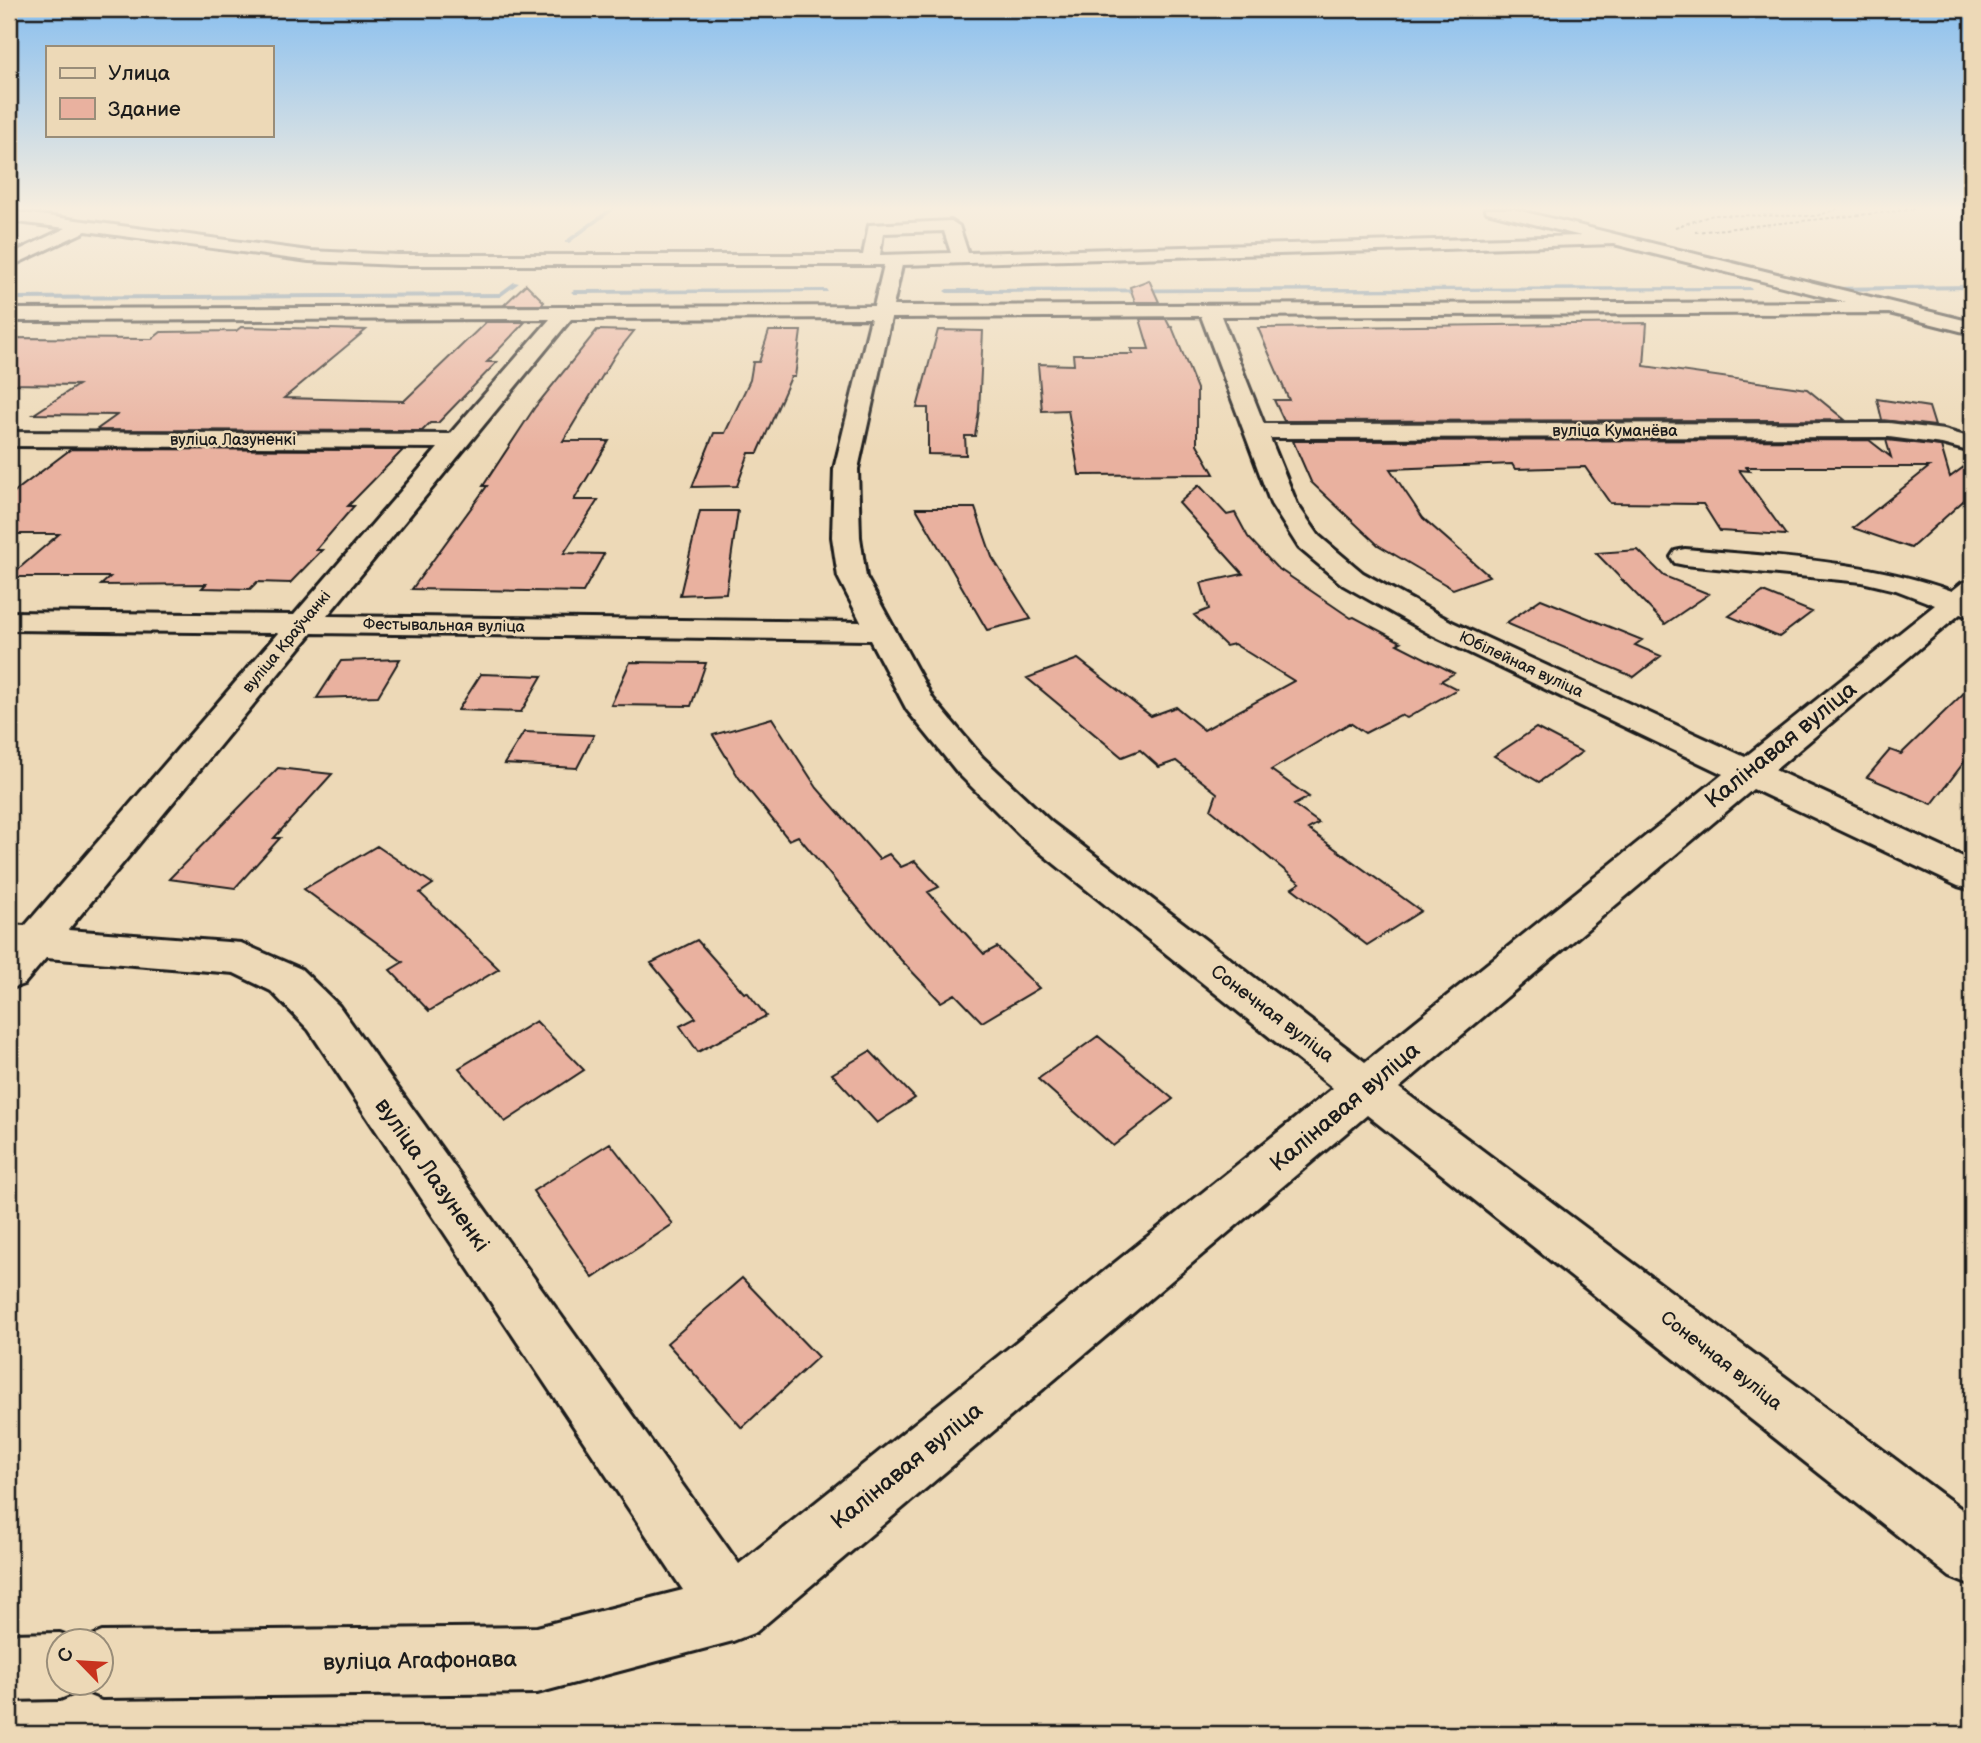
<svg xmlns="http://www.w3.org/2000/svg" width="1981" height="1743" viewBox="0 0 1981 1743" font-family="'Balsamiq Sans',sans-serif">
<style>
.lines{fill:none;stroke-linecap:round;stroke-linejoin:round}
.stream{fill:#6987a1;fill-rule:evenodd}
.building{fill:#e9b19f;stroke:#1c1c1c;stroke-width:2}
.minor-casing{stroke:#1c1c1c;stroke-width:6}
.path{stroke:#1c1c1c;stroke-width:2;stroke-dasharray:3.5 2.5;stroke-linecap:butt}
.minor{fill:#edd9b7;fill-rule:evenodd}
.labels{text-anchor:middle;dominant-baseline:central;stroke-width:5;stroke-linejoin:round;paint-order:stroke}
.far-street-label{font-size:16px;fill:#1c1c1c;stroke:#edd9b7}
.street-label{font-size:19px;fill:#1c1c1c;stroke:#edd9b7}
.near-street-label{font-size:23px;fill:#1c1c1c;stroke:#edd9b7}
</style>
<rect width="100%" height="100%" fill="#edd9b7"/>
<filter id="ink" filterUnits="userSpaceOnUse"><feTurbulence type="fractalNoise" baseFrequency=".0143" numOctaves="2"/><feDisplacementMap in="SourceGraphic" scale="14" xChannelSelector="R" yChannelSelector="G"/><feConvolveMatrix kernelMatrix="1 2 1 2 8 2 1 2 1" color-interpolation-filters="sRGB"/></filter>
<g filter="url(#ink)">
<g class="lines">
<path class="stream" d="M609,209h6l-46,34h-4v-2z
M514,282l5,1 -19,14 -491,3v-4l490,-3z
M1972,285v4l-143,2 -3,-2 3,-2z
M1750,287l2,3 -805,3 -3,-2 3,-2z
M826,289l2,3 -254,2 -3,-2 3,-2z"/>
</g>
<path class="building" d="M1149,280l10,22h-24l-5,-15z
M526,284l18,18 -3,3h-37z
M1140,319h26l4,8h2l25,62v55l17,30 -135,1 -11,-65 -26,1 -4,-47 36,1 -1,-11h60l-2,-5h18z
M486,322h39l-38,40h10l-59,61h-8l-8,8 -326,-1 21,-15 -83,-1 44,-29 -69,-1v-46l143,1 9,-7 75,-1 5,-4 125,3 -82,68 120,3z
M1647,323l-3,43 163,23 38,31 -561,1 -10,-21h15l-31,-72z
M597,330l37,1 -19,24 -52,86h46l-35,59h24l-34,53 40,1 -21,38 -171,-3 75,-103h-4l52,-79z
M938,330l45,1 -4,80 -4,25h-10l1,19 -38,-1v-46h-11z
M769,331h32l-6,46h-4l-33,76h-9l-12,33 -45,1 22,-54h11l25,-53 3,-18h6z
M1877,399l52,8 6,19 -53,-6z
M1869,440l22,17 -5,-17 55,6 9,31 22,-16v32l-61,55 -58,-20 76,-61h-183l4,4 -11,-1 47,65 -66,-4 -17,-27 -93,-1 -25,-36 -70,2 -3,-5 -122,5 33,49 66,58 -36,13 -75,-44 -67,-63 -18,-41z
M71,449l332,1 -55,56h6l-38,44h6l-32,33 -33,-1 -7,7 -48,-1 4,-4 -105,1 9,-8h-101l50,-43h-50v-38z
M1199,485l28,30 8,-2 13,24 28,30 75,51 3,-1 47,25 -4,2 57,29 -13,8 16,8 -50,29 -7,-3 -35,18 -15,-10 -79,47 38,27 -15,8 25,18 -11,6 113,82 -54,34 -75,-57 8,-5 -89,-73 6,-17 -41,-32 -17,6 -19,-17 -18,7 -95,-79 51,-19 73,57 25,-9 28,23 90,-49 -60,-37 -8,2 -32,-31 15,-6 -8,-26 42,-9 -64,-71z
M916,508h59l17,49 39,62 -44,11z
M700,511h38l-12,82 -46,2z
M1638,550l26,26 45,18 -44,30 -69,-71z
M1763,592l49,20 -33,25 -50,-21z
M1541,599l101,41 -7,5 26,11 -27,21 -128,-54z
M400,659l-22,37 -61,2 24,-37z
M630,662l76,1 -15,43 -80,-1z
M481,674l61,2 -21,36 -63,-2z
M1972,685v67l-40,52 -65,-27 23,-27 11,4z
M772,718l45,70 62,71 10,-5 12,13 14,-6 24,26 -11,5 56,62 13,-7 42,41 -57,34 -27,-28 -14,8 -40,-42 -103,-124 -9,4 -50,-62 -26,-43z
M1536,728l46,24 -43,30 -45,-26z
M524,732l70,3 -17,33 -73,-4z
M278,768l54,6 -58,64h6l-45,50 -66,-9z
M377,846l56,38 -13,9 79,76 -70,42 -39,-41 13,-8 -99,-73z
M697,940l47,53 3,-1 19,24 -68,36 -18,-26 16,-8 -45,-55z
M536,1021l48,49 -79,52 -46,-54z
M1098,1036l75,63 -60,47 -75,-67z
M870,1051l45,47 -38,25 -45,-49z
M610,1143l63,81 -80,54 -60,-87z
M742,1278l76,79 -76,71 -75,-85z"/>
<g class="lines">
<g class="minor-casing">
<path id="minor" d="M1485,209h28l459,113v12l-83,-21 -668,3 43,108 625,-1 55,7 28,8v14l-30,-8 -53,-7 -619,1 27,66 22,32 44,37 89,49 293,135 190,-152 -39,-15 -34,-8 -177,-17 -10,-2 -4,-6 4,-6 10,-2c92,8 179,11 267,42l10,-8 10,-3v37l-12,-3 -185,156 197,91v29l-14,-4 -205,-97 -354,299 573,429v69l-22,-9 -583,-462 -611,517 -23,9 -196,52 -435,5 -20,-8 -22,9 -51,1v-66l51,-1 20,8 22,-9 435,-5 146,-37 -374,-560 -38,-39 -37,-18 -188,-15 -22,26 -15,5v-64l16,1 253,-293 -269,-3v-18l285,3 144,-167 -429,-2v-14l441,2 100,-115 -541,2v-12l865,-3 10,-41h-486l-89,-4 -223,-30 -77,36v-12l57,-27 -57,-7v-10l300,40 89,4h465l6,-30 82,-4 8,5 9,27 613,-17 -94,-24zM944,231l7,22 -71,2 3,-22zM1614,244l232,58 -953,4 9,-41zM1201,316l70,188 28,44 44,37 87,49 293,140 -358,288 -314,-240 -69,-65 -49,-58 -67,-122 -6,-40 -2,-68 33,-151zM871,318l-37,151 -2,68 6,40 23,45 -534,-6 244,-297zM312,633l558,7 37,70 51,63 67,67 308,248 -594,476 -400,-558 -38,-37 -60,-26 -173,-13zM60,1642h42v42h-42z"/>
</g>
<path class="path" d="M1675,227l38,-12 103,1 21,-7
M1695,232l222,-23"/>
<use href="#minor" class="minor"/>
</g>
</g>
<linearGradient id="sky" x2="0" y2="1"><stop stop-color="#89bfef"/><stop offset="0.46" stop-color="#f7eedf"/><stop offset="1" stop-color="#f7eedf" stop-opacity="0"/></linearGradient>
<rect width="1981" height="453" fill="url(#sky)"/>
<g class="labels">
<g class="far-street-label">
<text x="1615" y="431">вуліца Куманёва</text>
<text x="233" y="440">вуліца Лазуненкі</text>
<text transform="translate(444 626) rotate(1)">Фестывальная вуліца</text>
<text transform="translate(287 642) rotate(-50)">вуліца Краўчанкі</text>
<text transform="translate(1521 665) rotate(25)">Юбілейная вуліца</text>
</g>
<g class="street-label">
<text transform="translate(1272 1014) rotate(37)">Сонечная вуліца</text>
<text transform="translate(1721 1361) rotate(38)">Сонечная вуліца</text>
</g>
<g class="near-street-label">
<text transform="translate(1781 745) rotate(-39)">Калінавая вуліца</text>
<text transform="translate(1345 1107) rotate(-40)">Калінавая вуліца</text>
<text transform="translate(432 1175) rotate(55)">вуліца Лазуненкі</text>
<text transform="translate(907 1466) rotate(-39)">Калінавая вуліца</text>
<text transform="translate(420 1661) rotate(-1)">вуліца Агафонава</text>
</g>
</g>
<rect width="1981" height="1743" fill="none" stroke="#edd9b7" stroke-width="35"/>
<rect x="18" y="18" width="1946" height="1708" fill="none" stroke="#1c1c1c" stroke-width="2.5" filter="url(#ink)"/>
<rect x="46" y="46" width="228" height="91" fill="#edd9b7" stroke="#998d79" stroke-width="2"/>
<rect x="60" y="68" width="35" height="10" fill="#edd9b7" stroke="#998d79" stroke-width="2"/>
<text x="108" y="80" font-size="21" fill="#1c1c1c">Улица</text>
<rect x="60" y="98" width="35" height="21" fill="#e9b19f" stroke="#998d79" stroke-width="2"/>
<text x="108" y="116" font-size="21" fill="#1c1c1c">Здание</text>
<g transform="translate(80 1662) rotate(295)"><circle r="33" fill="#edd9b7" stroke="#998d79" stroke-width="2"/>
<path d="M0-5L12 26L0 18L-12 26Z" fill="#c8321e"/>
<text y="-10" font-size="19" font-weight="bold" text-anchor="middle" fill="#1c1c1c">С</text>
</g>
</svg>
